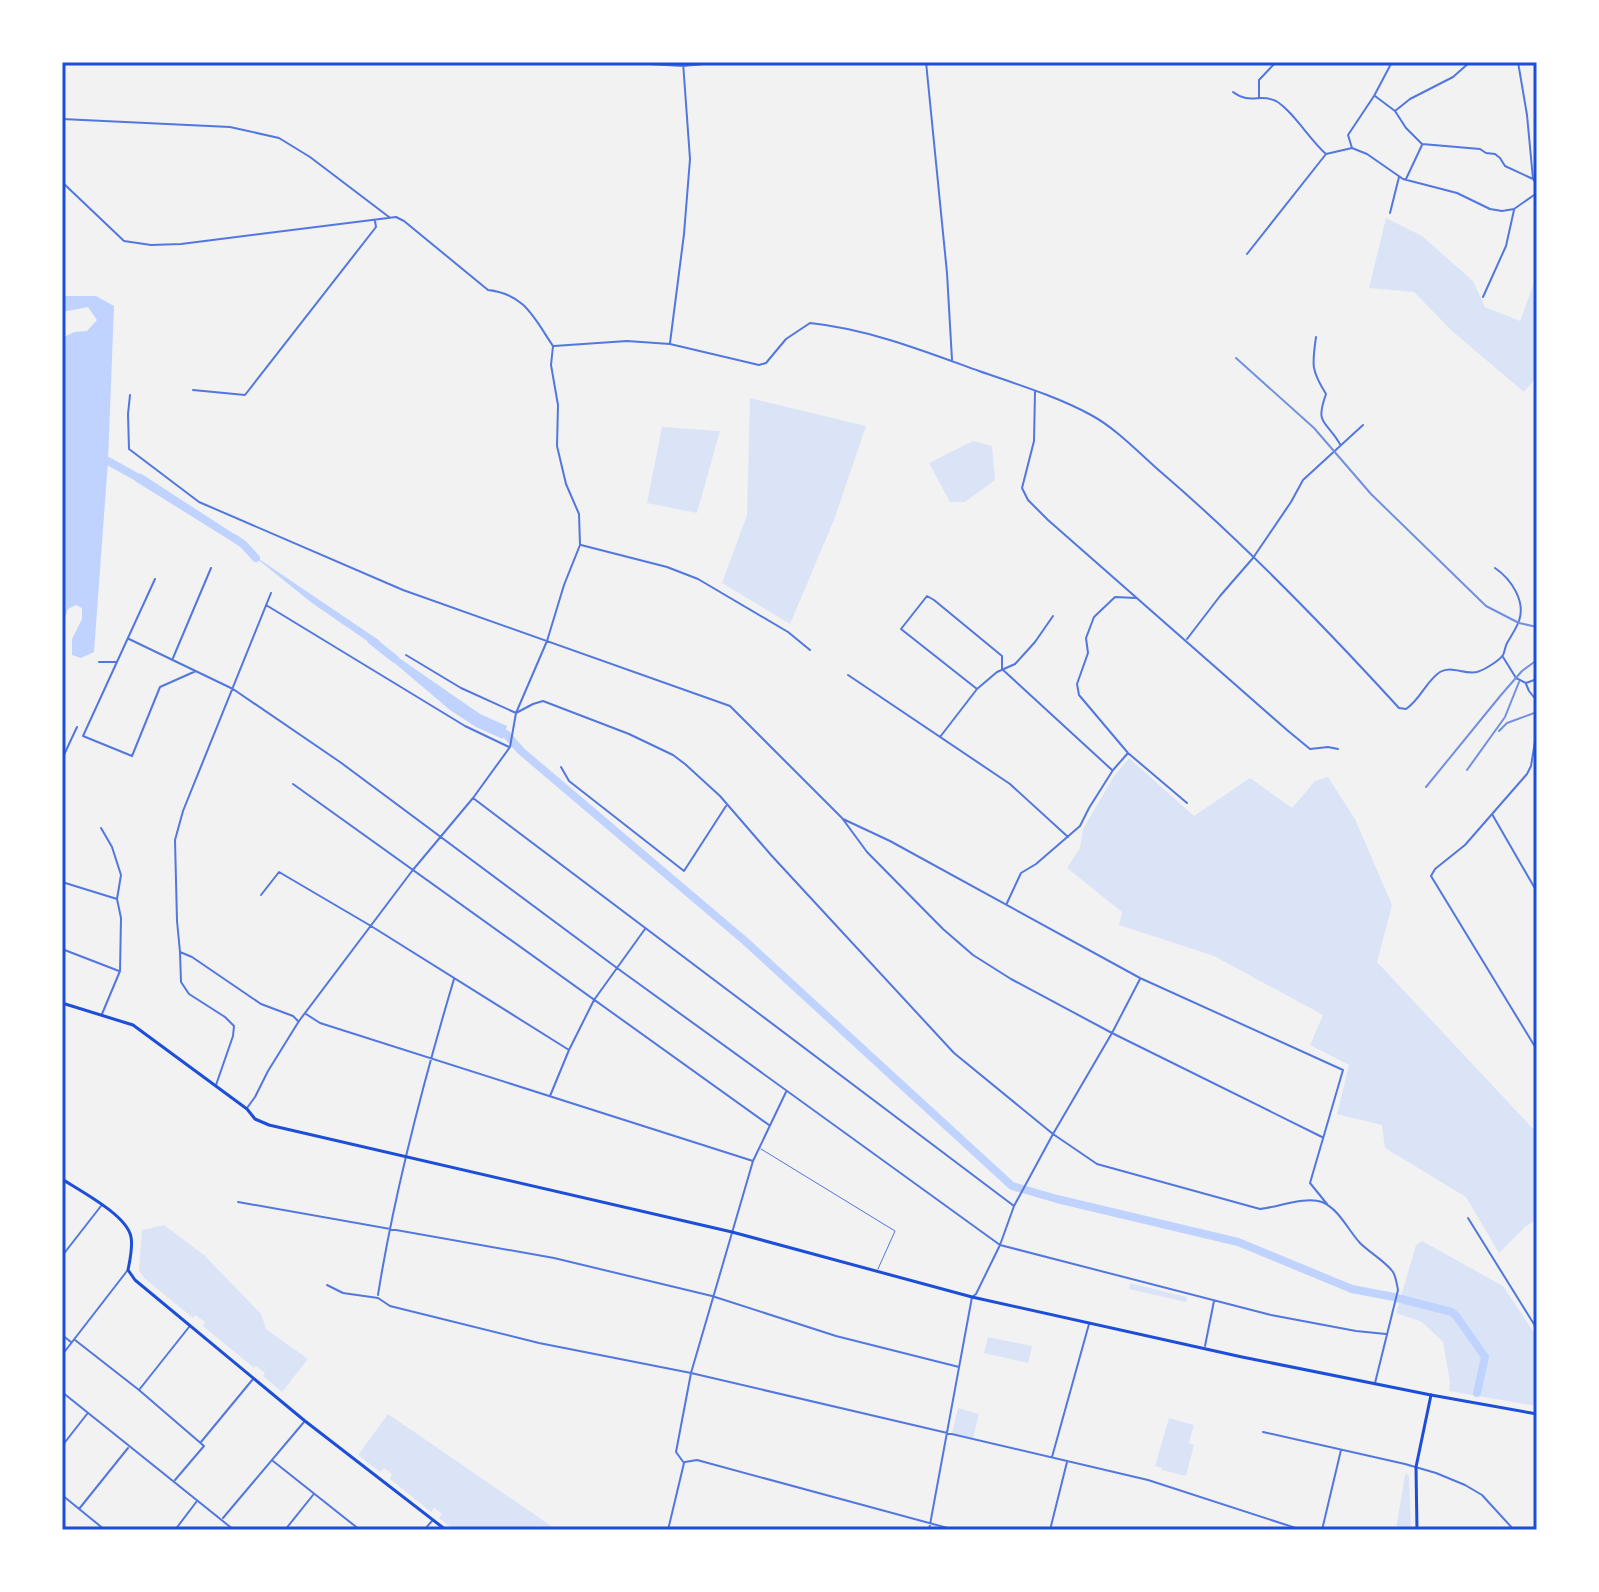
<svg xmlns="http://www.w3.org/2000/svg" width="1599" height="1592" viewBox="0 0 1599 1592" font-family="Helvetica,sans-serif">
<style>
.green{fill:#dbe4f7}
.water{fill:#bfd3fe}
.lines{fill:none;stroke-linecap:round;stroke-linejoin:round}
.river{stroke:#bfd3fe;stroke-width:8}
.service{stroke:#5277de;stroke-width:1}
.minor{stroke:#5277de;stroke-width:2}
.tertiary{stroke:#5277de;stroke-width:2}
.secondary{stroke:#1d4ed8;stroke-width:3}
.primary{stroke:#1d4ed8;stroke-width:3}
.rail{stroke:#7290e2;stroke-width:2}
.neatline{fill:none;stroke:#1d4ed8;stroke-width:3}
</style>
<rect width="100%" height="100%" fill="#f2f2f2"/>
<path class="green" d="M1386,218l36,18 51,45 12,26 35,14 17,-46v102l-13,15 -72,-61 -38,-39 -45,-4z
M750,398l116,28 -32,94 -44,104 -68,-41 25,-68z
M662,427l58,4 -23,82 -50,-10z
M973,441l19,5 3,34 -30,22h-15l-21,-39z
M1129,758l65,58 56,-38 42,30 23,-27 13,-4 27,42 37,86 -15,57 160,171v86l-12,8 -26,26 -33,-56 -81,-49 -3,-23 -45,-11 12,-49 -39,-20 13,-30 -109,-59 -95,-31 3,-13 -55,-44 13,-20 3,-19 31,-53z
M164,1225l40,30 57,59 5,15 42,30 -26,33 -19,-16 2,-3 -9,-7 -2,2 -51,-42 2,-4 -10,-7 -2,3 -49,-40 -5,-8 3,-40z
M1422,1241l81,45 34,51v33l-3,2 3,5v29l-88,-15 1,-9 -7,-40 -21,-20 -26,-9 20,-68z
M1130,1283l57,14 -1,5 -57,-13z
M988,1337l44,9 -4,17 -44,-10z
M958,1408l21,6 -6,24 -21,-5z
M388,1414l169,116h-103l-15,-12 3,-4 -8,-6 -3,4 -41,-33 2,-5 -8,-6 -4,4 -22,-17z
M1169,1418l25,7 -5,18 5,2 -8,31 -24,-6v-2l-7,-2z
M1405,1474l4,1 2,55h-15z"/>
<path class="water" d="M62,296h34l18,10 -6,155 -14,191 -13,6 -9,-3v-16l10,-20v-11l-6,-3 -8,4 -4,11 -2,-1v-281l12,-6 13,-1 10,-11 -9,-13 -26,5z
M140,473l105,68 -4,6 -106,-66z
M250,553l130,88 -4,6 -64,-44z
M389,651l91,63 27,12 -4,13 -27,-12 -26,-17 -66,-56z"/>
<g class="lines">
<path class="river" d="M100,461h8l36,20
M234,538l9,6 13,14
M371,640l24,19
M498,730l8,4 15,17 224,190 267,245 45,13 181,43 114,47 42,8
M1397,1298l55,14 5,5 28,40 -8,36"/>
<path class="service" d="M761,1149l134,82 -17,38"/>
<path class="minor" d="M614,62l69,4 43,-4
M926,62l21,211 5,87
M1392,62l-18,34 -26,39 4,13 15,6 36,25 54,14 33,16 12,2 12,-2 23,-16
M1518,62l9,53 6,64 4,6
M1233,92c17,13 27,1 43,9 16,9 34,39 50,53
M1375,96l20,15 11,17 16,16 58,5 6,4 9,1 5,4 5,8 28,13
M1259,97v-17l17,-18
M1395,111l15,-12 43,-22 17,-15
M62,119l168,8 49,11 31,19 79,60
M1406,179l16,-34
M62,182l62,59 27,4 30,-1 215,-27 8,4 84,69c37,4 46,28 65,56l-2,19 7,40 -1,41 9,38 13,30 1,31 -16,40 -17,56 -31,72 -6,34 -37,51 -61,73 -113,150 -31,50 -13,26 -8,11
M1390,213l9,-36
M1247,254l79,-100 26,-6
M1483,297l23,-51 8,-36
M1316,337c-4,28 -5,33 10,57 -11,31 -1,25 14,50
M670,343l14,-109 6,-75 -7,-97
M554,346l73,-5 43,3 89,21 7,-2 20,-24 24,-16c58,6 114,28 169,48 37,13 77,25 112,44 26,14 49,39 71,58 84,72 162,153 237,235l7,1c15,-10 20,-28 34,-37 12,-7 24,3 37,0 7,-2 22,-11 26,-17 2,-4 2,-8 4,-12 4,-7 9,-14 12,-22 7,-20 -8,-42 -24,-53
M193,390l52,5 131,-168 -1,-6
M1035,392l-1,49 -12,47 6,12 20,20 239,210 23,19 18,-2 10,2
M130,395l-2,19 1,35 70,53 204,88 327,116 112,112 25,34 76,77 30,26 38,24 101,54 210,104
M581,545l86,22 31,12 90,53 22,18
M155,579l-72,157 49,20 28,-69 36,-16
M1136,598l-21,-1 -21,20 -8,21 2,15 -11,31 2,11 49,58 59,50
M266,605l199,121 44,21
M129,639l104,50 107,73 277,206 383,277 271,70 85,16 30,3
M1187,639l33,-43 33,-38 38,-56 12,-22 60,-55
M406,655l55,33 55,25 17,-9 10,-3 86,33 44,21 12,9 35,32 51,59 183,198 99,81 44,30 163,45c18,-2 46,-13 62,-7 17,7 26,28 38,41 10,10 25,18 33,29 3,5 4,13 5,18l-23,93
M1503,657l13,21 10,5 11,-4
M173,658l38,-90
M99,662h18
M1002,669l110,101
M848,675l162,109 58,53
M1526,684l3,7 8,10
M977,689l-76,-60 26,-33 7,4 68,56v13
M1537,729l-6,37 -4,8 -62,71 -30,24 -4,7 106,174
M940,737l37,-48 20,-17 18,-8 20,-22 18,-26
M62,759l15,-32
M561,767l8,14 115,90 42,-65
M293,784l476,341
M473,798l541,408
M1492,814l45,78
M843,819l47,22 250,137 203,92 -33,113 17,21
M101,828l11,19 9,28 -4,24 4,19 -1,53 -18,43
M62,882l55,17
M261,895l18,-23 92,54 198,124
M1007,903l14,-30 15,-9 44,-38 9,-18 24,-38 15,-17
M62,949l57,22
M180,952l12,5 69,47 32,12 5,5
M306,1014l14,9 433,138
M216,1085l17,-49 1,-10 -9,-9 -36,-23 -8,-12 -1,-30 -3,-31 -2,-81 8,-29 88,-218
M550,1096l19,-46 25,-50 51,-71
M238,1202l316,56 158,38 124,40 123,31
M1468,1218l69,111
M62,1256l39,-50
M327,1285l16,8 35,5 12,8 149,37 152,30 457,107 154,50
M378,1295c17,-107 45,-212 76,-316
M62,1335l9,7
M75,1340l64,50 65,56 -29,34
M1205,1346l9,-45
M139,1390l50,-63
M62,1392l172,138
M1263,1432l142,32 31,9 29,12 17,10 32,35
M201,1442l52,-63
M62,1446l25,-32
M1052,1457l37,-133
M273,1461l87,69
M685,1462l12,-2 258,70
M62,1495l43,35
M79,1509l49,-61
M223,1518l81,-96
M175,1530l22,-29
M285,1530l28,-35
M424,1530l8,-9
M668,1530l16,-67 -8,-11 15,-79 62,-212 33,-69
M929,1530l43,-233 4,-3 24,-49 14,-39 39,-72 59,-101 28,-54
M1050,1530l17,-68
M1322,1530l19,-80"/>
<path class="tertiary" d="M62,1355l65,-84"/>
<path class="secondary" d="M62,1003l71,22 114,84 8,10 14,6 463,107 240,65 270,60 189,38 -15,72 1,63
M62,1179c18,12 65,36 69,58 2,10 -1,23 -3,33l7,10 170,141 141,109"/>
<path class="primary" d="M1431,1395l106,19"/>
<path class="rail" d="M1236,358l78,70 57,66 115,112 33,17 18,4
M1499,731l8,-8 30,-11
M1467,770l38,-53 14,-35
M1426,787l75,-92 21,-24 15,-11"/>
</g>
<rect width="1599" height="1592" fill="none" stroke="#ffffff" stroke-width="128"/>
<rect x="64" y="64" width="1471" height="1464" class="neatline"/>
</svg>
